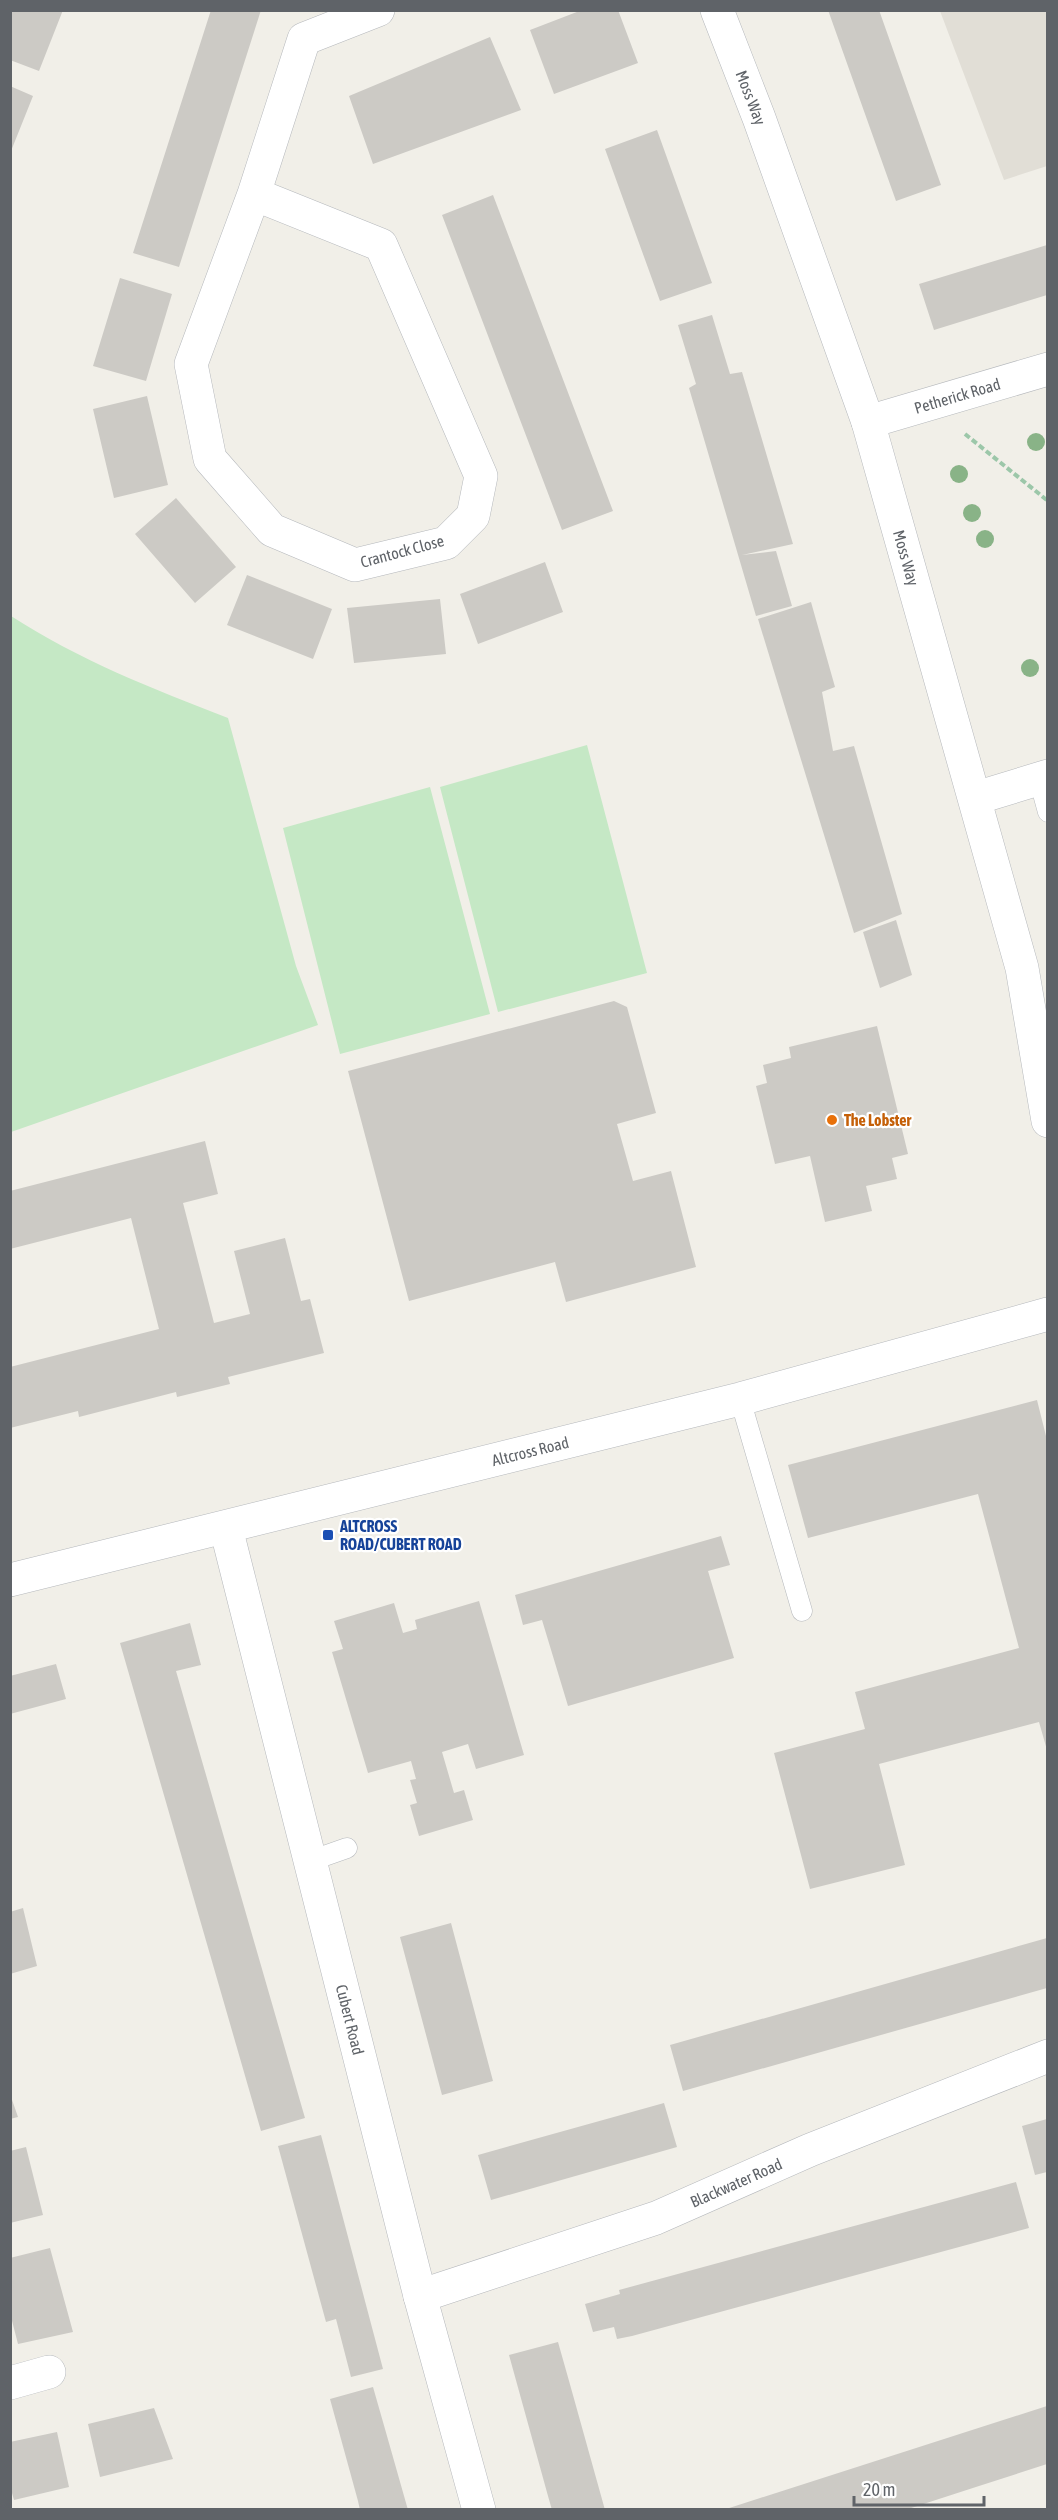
<svg xmlns="http://www.w3.org/2000/svg" width="1058" height="2520" viewBox="0 0 1058 2520" font-family="'Asap Condensed',sans-serif">
<style>
.education{fill:#e1ded6}
.green{fill:#c5e8c5}
.building{fill:#cccac5}
.lines{fill:none;stroke-linecap:round;stroke-linejoin:round}
.service-casing{stroke:#b5b8bc;stroke-width:21}
.minor-casing{stroke:#b5b8bc;stroke-width:34}
.tertiary-casing{stroke:#b5b8bc;stroke-width:34}
.path{stroke:#9cc7a9;stroke-width:4;stroke-dasharray:6 3;stroke-linecap:butt}
.service{stroke:#fff;stroke-width:20}
.minor{stroke:#fff;stroke-width:33}
.tertiary{stroke:#fff;stroke-width:33}
.tree{fill:#89b387}
.food-dot{fill:#e8710a;stroke:#fff;stroke-width:2}
.transit-dot{fill:#1a4fb4;stroke:#fff;stroke-width:2}
.labels{text-anchor:middle;dominant-baseline:central;stroke-width:4.5;stroke-linejoin:round;paint-order:stroke}
.street-label{font-size:16px;fill:#5f6368;stroke:#fff}
.food-label{font-size:16px;font-weight:bold;fill:#c56008;stroke:#fff;text-anchor:start}
.transit-label{font-size:16px;font-weight:bold;fill:#164399;stroke:#fff;text-anchor:start}
</style>
<rect width="100%" height="100%" fill="#f1efe8"/>
<path class="education" d="M940,11h107v155l-43,14z"/>
<path class="green" d="M11,616c68,44 142,73 217,102l68,248 22,59 -307,107z
M587,745l60,228 -149,39 -58,-225z
M430,787l60,227 -150,40 -57,-226z"/>
<path class="building" d="M10,10h53l-24,61 -29,-11z
M211,10h50l-82,257 -46,-14z
M582,10h36l20,53 -84,31 -24,-64z
M828,10h51l62,175 -45,16z
M490,37l31,73 -148,54 -24,-68z
M10,86l23,10 -22,55h-1z
M657,130l55,153 -52,18 -55,-152z
M493,195l120,316 -51,19 -120,-315z
M1047,245v50l-113,35 -15,-46z
M120,278l52,16 -26,87 -53,-15z
M712,315l18,59 12,-2 51,172 -51,11 34,-4 16,55 -36,10 -67,-228 7,-4 -18,-59z
M147,396l21,89 -54,13 -21,-89z
M176,498l60,69 -41,36 -60,-69z
M545,562l18,50 -85,32 -18,-50z
M247,575l85,34 -19,50 -86,-34z
M440,599l6,55 -92,9 -7,-55z
M811,602l24,85 -13,5 11,59 21,-5 48,168 -48,19 -96,-314z
M896,920l16,55 -32,13 -17,-56z
M614,1001l13,6 29,106 -39,11 16,57 38,-10 25,96 -130,35 -11,-40 -146,39 -61,-230z
M877,1026l31,128 -16,4 5,21 -31,7 6,25 -47,11 -15,-66 -35,8 -19,-78 11,-3 -4,-18 28,-7 -2,-11z
M205,1141l13,53 -35,9 31,120 36,-9 -16,-63 51,-13 16,63 9,-2 14,54 -96,24 2,7 -53,13 -1,-5 -97,25 -1,-6 -68,17v-61l149,-38 -28,-111 -121,31v-58z
M1037,1400l10,40v310l-8,-28 -160,42 26,101 -95,24 -36,-136 91,-24 -10,-37 164,-44 -41,-154 -170,44 -20,-73z
M721,1536l9,29 -22,6 26,87 -166,48 -26,-86 -19,5 -8,-30z
M479,1601l45,154 -48,14 -8,-25 -26,8 12,41 10,-3 9,30 -54,16 -9,-31 7,-2 -7,-23 6,-1 -5,-18 -43,12 -36,-121 11,-3 -9,-28 60,-18 9,30 14,-4 -2,-9z
M190,1623l11,42 -25,6 129,447 -44,13 -141,-488z
M56,1664l10,35 -56,15v-38z
M23,1908l14,58 -27,8v-62z
M451,1923l42,158 -51,14 -42,-158z
M1047,1938v50l-364,103 -13,-46z
M10,2094l8,23 -8,2z
M664,2103l13,44 -186,53 -13,-45z
M1047,2119v53l-12,3 -13,-49z
M321,2135l62,234 -32,8 -15,-58 -10,3 -48,-176z
M26,2147l17,68 -33,8v-72z
M1016,2182l13,46 -397,108 -15,3 -3,-12 -21,5 -8,-28 35,-10 -1,-4z
M50,2248l23,84 -55,12 -8,-31v-55z
M558,2342l13,46 34,122h-53l-4,-14 -39,-141z
M373,2387l12,42 23,81h-48l-2,-9 -28,-102z
M1047,2406v58l-68,22 -74,24h-182z
M154,2408l19,51 -73,18 -12,-53z
M57,2432l12,55 -55,13 -4,-14v-44z"/>
<g class="lines">
<g class="service-casing">
<path id="service" d="M1039,779l9,33
M740,1399l62,212
M310,1861l37,-13"/>
</g>
<g class="minor-casing">
<g id="minor">
<path id="s1" d="M717,10l42,108 109,304 154,546 26,153"/>
<path d="M254,194l127,51 100,231 -8,40 -27,27 -91,22 -83,-35 -62,-71 -19,-95 63,-170 50,-155 74,-29"/>
<path id="s2" d="M868,422l180,-53"/>
<path d="M976,798l72,-22"/>
<path id="s3" d="M226,1528l194,768 59,214"/>
<path id="s4" d="M420,2296l236,-78 154,-68 238,-94"/>
<path d="M10,2383l39,-11"/>
</g>
</g>
<g class="tertiary-casing">
<g id="tertiary">
<path id="s5" d="M10,1580l730,-181 308,-85"/>
</g>
</g>
<path class="path" d="M965,434l83,67"/>
<use href="#service" class="service"/>
<use href="#minor" class="minor"/>
<use href="#tertiary" class="tertiary"/>
</g>
<g class="tree">
<circle cx="1036" cy="442" r="9"/>
<circle cx="959" cy="474" r="9"/>
<circle cx="972" cy="513" r="9"/>
<circle cx="985" cy="539" r="9"/>
<circle cx="1030" cy="668" r="9"/>
</g>
<circle class="food-dot" cx="832" cy="1120" r="6"/>
<rect class="transit-dot" x="322" y="1529" width="12" height="12" rx="3"/>
<g class="labels">
<g class="street-label">
<text stroke="none"><textPath href="#s1" startOffset="94">Moss Way</textPath></text>
<text stroke="none"><textPath href="#s2" startOffset="93">Petherick Road</textPath></text>
<text transform="translate(402 551) rotate(-15)">Crantock Close</text>
<text stroke="none"><textPath href="#s1" startOffset="580">Moss Way</textPath></text>
<text stroke="none"><textPath href="#s5" startOffset="536">Altcross Road</textPath></text>
<text stroke="none"><textPath href="#s3" startOffset="507">Cubert Road</textPath></text>
<text stroke="none"><textPath href="#s4" startOffset="336">Blackwater Road</textPath></text>
</g>
<g class="food-label">
<text x="844" y="1120">The Lobster</text>
</g>
<g class="transit-label">
<text x="340" y="1526">ALTCROSS<tspan x="340" dy="18">ROAD/CUBERT ROAD</tspan></text>
</g>
</g>
<rect width="1058" height="2520" fill="none" stroke="#5f6368" stroke-width="24"/>
<path d="M854 2496v9h130v-9" fill="none" stroke="#5f6368" stroke-width="3"/>
<text x="863" y="2496" font-size="18" fill="#5f6368" stroke="#ffffff" stroke-width="4.5" paint-order="stroke">20 m</text>
</svg>
